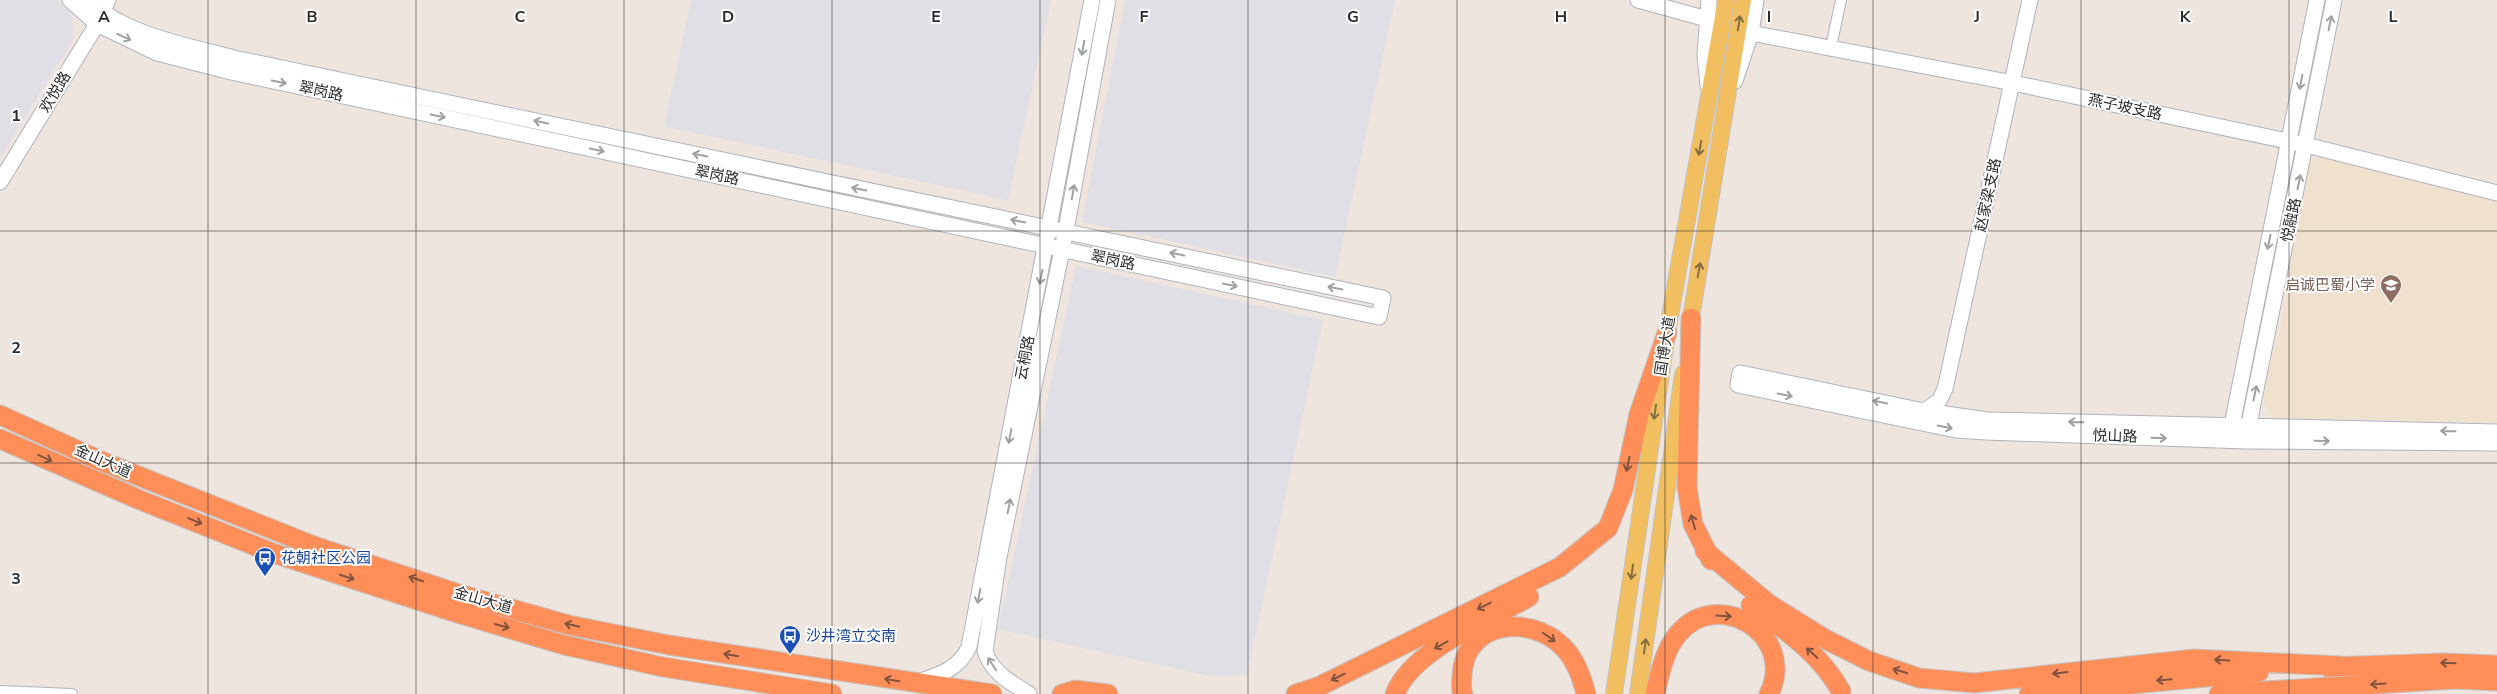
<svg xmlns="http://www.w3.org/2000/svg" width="2497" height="694" viewBox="0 0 2497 694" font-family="'Nunito Sans','Noto Sans SC',sans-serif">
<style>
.industrial{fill:#e0dfe6}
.education{fill:#efe1ce}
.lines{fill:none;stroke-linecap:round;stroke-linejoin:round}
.street-casing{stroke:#afb3bc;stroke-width:12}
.secondary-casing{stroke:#afb3bc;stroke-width:17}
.primary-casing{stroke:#c4c4c4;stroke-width:18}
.highway-casing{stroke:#c4c4c4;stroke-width:21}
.street{stroke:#fff;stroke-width:10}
.secondary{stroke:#fff;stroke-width:15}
.primary{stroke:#f1bf60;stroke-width:16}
.highway{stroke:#ff8e59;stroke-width:19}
.oneway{stroke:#856e43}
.oneway2{stroke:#a0a0a0}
.oneway3{stroke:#80533e}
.grid{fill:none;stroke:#2c2c2c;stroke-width:1;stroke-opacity:0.55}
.labels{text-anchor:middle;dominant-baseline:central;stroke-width:4;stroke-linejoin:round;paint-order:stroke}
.street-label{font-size:15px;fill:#2c2c2c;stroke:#fff}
.education-label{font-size:15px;fill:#785e54;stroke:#fff;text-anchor:end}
.transit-label{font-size:15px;fill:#164399;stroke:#fff;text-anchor:start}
.grid-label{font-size:16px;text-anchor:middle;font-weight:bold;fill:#2c2c2c;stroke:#fff;stroke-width:4;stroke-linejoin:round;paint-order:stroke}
</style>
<rect width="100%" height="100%" fill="#eee5de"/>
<path class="industrial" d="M0,0h57l14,13 3,25 -74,120z
M691,0h360l-43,200 -344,-74z
M1125,0h270l-60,277 -253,-55z
M1076,266l247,54 -76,355 -37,1 -212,-47z"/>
<path class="education" d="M2321,156l176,44v222l-224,-4 -11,-20 7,-31 11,-39 10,-49 4,-45 15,-70z"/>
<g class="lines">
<g class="street-casing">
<path id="street" d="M1831,47l10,-47
M0,691l72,3"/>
</g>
<g class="secondary-casing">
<path id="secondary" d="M70,0l27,24 60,29 74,19 1148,245 4,-19 -1149,-240c-49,-13 -108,-23 -147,-58
M1638,0l69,19
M1751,33l262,50 293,62 191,48
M1735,81l16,-48 5,-33
M1708,86l-3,-31 4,-55
M0,182l97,-158 11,-24
M1924,411l15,-10 6,-12 85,-389
M2497,432l-509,-12 -64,-9 -184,-38 -2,12 218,45 30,2 260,9 251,2
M2247,434l87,-434
M2230,435l87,-435
M918,682c21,-7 41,-13 51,-35l123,-647
M1029,694c-19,-12 -37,-21 -44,-43l14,-94 67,-327 42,-230"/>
</g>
<g class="primary-casing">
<path id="primary" d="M1689,330l54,-330
M1614,694l53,-361 59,-333
M1638,694l45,-320"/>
</g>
<g class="highway-casing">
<path id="highway" d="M1691,318l-4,169 6,37 18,36
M0,415l101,46 213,85 145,48 110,31 100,20 323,49
M0,439l140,61 133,53 184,60 107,32 99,22 169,27
M1705,551l64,53 56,35 44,22 50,17 55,5 220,-24 147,7
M1751,605c36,27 67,46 90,86
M2328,667l116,-4 53,2
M1062,694l13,-4 33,4
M1296,694l24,-8 240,-119 48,-39 15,-38 16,-76 28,-81
M1395,694c17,-44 93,-74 134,-97
M1463,694c-3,-6 -1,-13 -1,-19 3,-54 67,-61 100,-29 13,12 20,32 24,48
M1655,694c5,-21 9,-43 23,-60 39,-48 120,0 91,60
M2029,694l230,-22
M2219,694l236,-15 42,2"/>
</g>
<use href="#street" class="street"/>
<use href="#secondary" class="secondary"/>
<use href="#primary" class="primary"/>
<use href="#highway" class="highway"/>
</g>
<defs><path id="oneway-shaft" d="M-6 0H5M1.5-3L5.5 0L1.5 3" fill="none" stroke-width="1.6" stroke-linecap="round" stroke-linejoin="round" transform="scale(1.25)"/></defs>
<g class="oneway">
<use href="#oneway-shaft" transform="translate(1739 23) rotate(-81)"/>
<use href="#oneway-shaft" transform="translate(1700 148) rotate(100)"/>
<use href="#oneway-shaft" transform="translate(1699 270) rotate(-80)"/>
<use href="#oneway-shaft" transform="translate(1655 412) rotate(98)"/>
<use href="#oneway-shaft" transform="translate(1632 572) rotate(98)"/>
<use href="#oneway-shaft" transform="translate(1645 646) rotate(-82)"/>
</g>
<g class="oneway2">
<use href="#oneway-shaft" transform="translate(2330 23) rotate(-79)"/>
<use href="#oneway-shaft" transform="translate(124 37) rotate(25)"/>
<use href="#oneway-shaft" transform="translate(1083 48) rotate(100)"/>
<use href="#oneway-shaft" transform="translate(279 82) rotate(12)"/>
<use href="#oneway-shaft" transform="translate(2301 82) rotate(101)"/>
<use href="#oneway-shaft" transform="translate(438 116) rotate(12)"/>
<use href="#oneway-shaft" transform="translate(541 122) rotate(-168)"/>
<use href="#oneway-shaft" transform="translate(597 150) rotate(12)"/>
<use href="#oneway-shaft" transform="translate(700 155) rotate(-168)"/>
<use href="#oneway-shaft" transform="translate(2299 182) rotate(-78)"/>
<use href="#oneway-shaft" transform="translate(859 189) rotate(-169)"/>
<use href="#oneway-shaft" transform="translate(1073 192) rotate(-80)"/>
<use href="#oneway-shaft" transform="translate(1018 221) rotate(-169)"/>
<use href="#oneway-shaft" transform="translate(2269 242) rotate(102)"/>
<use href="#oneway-shaft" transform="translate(1177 254) rotate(-168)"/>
<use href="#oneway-shaft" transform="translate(1041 277) rotate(101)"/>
<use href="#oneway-shaft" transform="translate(1230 285) rotate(12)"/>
<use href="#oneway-shaft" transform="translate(1335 288) rotate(-168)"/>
<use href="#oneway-shaft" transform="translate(2255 393) rotate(-78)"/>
<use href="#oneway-shaft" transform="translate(1785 395) rotate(12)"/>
<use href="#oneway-shaft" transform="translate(1880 402) rotate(-168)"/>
<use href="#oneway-shaft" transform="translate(2076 422) rotate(-179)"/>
<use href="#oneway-shaft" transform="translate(1945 427) rotate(12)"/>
<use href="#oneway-shaft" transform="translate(2448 431) rotate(-179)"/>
<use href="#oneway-shaft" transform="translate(1010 436) rotate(101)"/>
<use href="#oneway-shaft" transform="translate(2159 438) rotate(2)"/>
<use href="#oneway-shaft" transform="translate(2322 441) rotate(1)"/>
<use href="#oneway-shaft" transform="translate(1009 506) rotate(-79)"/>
<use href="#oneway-shaft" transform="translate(979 596) rotate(101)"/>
<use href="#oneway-shaft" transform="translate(992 664) rotate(-123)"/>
</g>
<g class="oneway3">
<use href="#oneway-shaft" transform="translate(45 458) rotate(24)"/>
<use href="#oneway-shaft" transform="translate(1628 464) rotate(102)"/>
<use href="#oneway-shaft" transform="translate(195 521) rotate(22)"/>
<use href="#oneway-shaft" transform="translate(1693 522) rotate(-106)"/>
<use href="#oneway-shaft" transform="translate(347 577) rotate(18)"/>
<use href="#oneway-shaft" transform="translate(416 579) rotate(-162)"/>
<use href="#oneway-shaft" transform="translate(1484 606) rotate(153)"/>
<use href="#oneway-shaft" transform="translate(1724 616) rotate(4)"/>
<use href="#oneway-shaft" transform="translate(572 625) rotate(-167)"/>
<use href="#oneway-shaft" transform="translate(502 626) rotate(16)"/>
<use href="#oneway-shaft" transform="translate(1549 637) rotate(35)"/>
<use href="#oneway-shaft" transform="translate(1441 645) rotate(151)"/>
<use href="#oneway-shaft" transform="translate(1812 653) rotate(-138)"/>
<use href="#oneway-shaft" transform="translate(731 655) rotate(-171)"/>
<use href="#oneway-shaft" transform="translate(2222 660) rotate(-177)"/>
<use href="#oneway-shaft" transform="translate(2448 663) rotate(-178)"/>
<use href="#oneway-shaft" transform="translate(1900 671) rotate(-162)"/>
<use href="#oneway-shaft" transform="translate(2060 673) rotate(173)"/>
<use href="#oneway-shaft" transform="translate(1338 677) rotate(154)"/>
<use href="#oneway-shaft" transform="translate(892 680) rotate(-171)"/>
<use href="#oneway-shaft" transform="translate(2164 680) rotate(175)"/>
<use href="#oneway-shaft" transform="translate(2378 684) rotate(176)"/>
</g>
<path class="grid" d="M208,0v694M416,0v694M624,0v694M832,0v694M1040,0v694M1248,0v694M1457,0v694M1665,0v694M1873,0v694M2081,0v694M2289,0v694M0,231h2497M0,463h2497"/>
<defs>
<g id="school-pin" transform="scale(1.125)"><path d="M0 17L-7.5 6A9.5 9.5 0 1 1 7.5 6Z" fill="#8d6e63" stroke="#fff"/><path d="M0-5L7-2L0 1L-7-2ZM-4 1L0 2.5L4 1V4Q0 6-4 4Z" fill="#fff"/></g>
<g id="bus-pin" transform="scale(1.125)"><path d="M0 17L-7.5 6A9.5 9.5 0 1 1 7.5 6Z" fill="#1a4fb4" stroke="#fff"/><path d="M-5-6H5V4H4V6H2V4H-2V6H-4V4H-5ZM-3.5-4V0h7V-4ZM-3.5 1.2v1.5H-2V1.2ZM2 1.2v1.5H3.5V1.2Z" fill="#fff"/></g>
</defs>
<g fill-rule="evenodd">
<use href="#school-pin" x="2391" y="285"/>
<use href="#bus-pin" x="265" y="558"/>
<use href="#bus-pin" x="790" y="636"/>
</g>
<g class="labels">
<g class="street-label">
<text transform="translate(321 91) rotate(12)">翠岗路</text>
<text transform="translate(55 92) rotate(-59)">欢悦路</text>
<text transform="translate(2125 107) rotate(12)">燕子坡支路</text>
<text transform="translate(717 175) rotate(12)">翠岗路</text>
<text transform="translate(1988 195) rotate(-78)">赵家梁支路</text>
<text transform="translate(2291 220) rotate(-78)">悦融路</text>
<text transform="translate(1113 260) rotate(12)">翠岗路</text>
<text transform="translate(1665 346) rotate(-81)">国博大道</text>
<text transform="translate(1025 358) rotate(-79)">云桐路</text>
<text transform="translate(2115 436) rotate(2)">悦山路</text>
<text transform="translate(103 461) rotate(24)">金山大道</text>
<text transform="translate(483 600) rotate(16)">金山大道</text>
</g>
<g class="education-label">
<text x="2375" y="285">启诚巴蜀小学</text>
</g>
<g class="transit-label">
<text x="281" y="558">花朝社区公园</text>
<text x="806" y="636">沙井湾立交南</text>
</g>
</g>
<g class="grid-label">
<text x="104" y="22">A</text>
<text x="312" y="22">B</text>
<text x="520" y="22">C</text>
<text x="728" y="22">D</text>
<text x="936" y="22">E</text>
<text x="1144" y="22">F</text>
<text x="1353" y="22">G</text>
<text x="1561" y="22">H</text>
<text x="1769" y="22">I</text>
<text x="1977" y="22">J</text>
<text x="2185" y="22">K</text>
<text x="2393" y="22">L</text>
<text x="16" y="121">1</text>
<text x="16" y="353">2</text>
<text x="16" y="584">3</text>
</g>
</svg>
